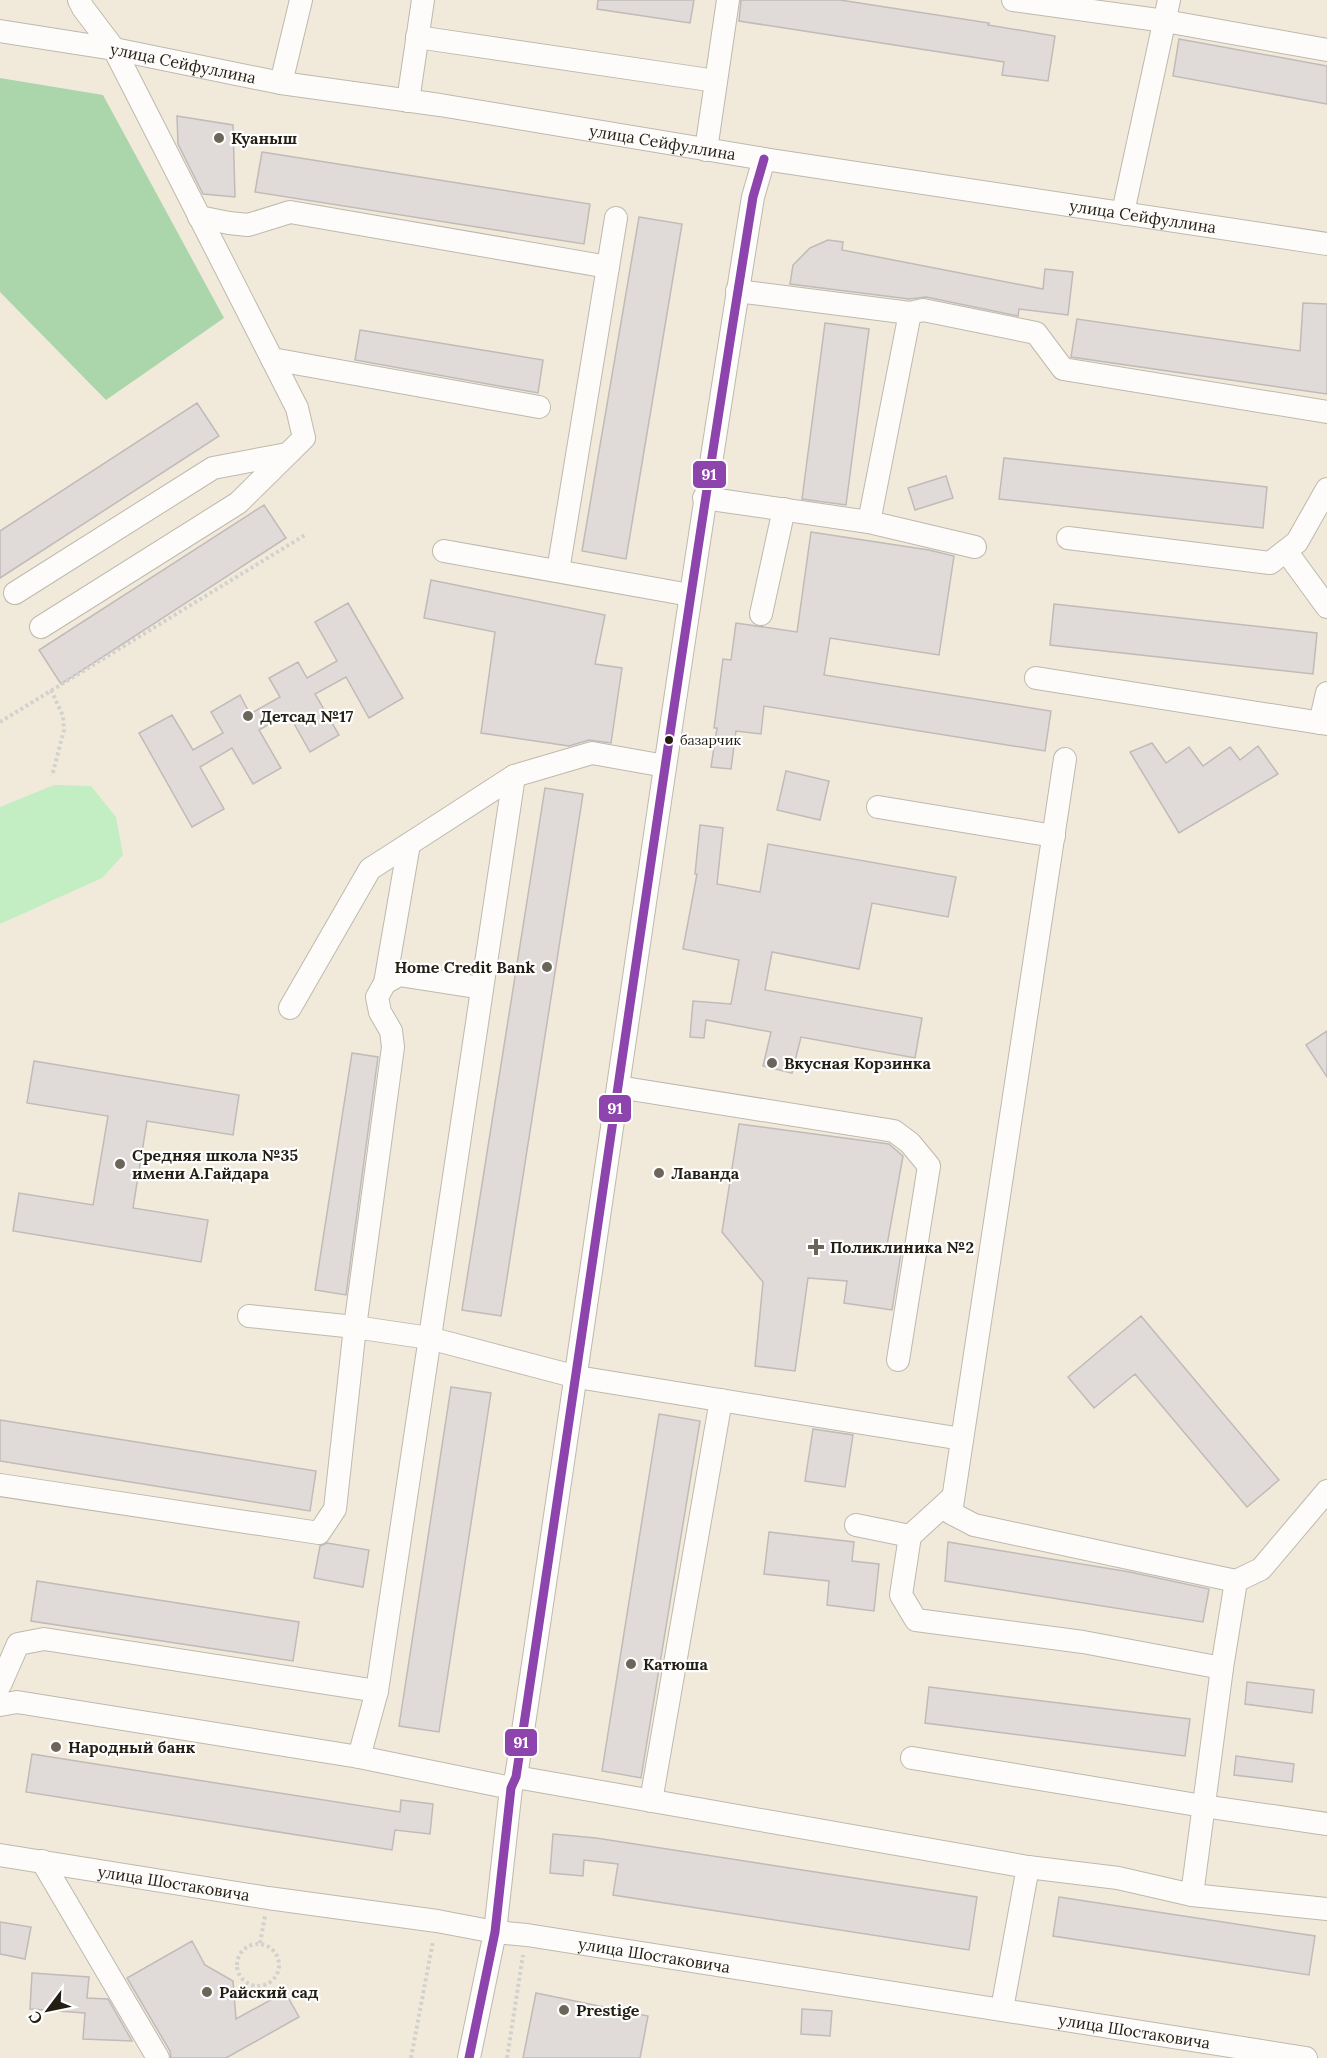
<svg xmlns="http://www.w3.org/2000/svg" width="1327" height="2058" viewBox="0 0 1327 2058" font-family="Lora,serif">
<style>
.green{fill:#c3edc2}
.forest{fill:#abd5ab}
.building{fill:#e0dad8;stroke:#c0bab8;stroke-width:1.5}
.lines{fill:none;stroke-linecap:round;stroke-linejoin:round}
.minor-casing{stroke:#beb9ad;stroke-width:24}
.path{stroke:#d3d1cd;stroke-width:4;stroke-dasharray:3 3;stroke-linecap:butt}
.minor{stroke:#fdfcfa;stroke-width:22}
.bus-1-casing{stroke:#fff;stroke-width:14}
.bus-1{stroke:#8e44ad;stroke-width:9}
.poi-dot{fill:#6c665a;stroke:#fff;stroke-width:2}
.bus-dot{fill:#241f14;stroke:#fff;stroke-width:2}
.labels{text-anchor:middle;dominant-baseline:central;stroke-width:4.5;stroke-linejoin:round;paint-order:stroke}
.bus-label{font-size:14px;fill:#241f14;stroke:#fff;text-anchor:start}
.street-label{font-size:16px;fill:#241f14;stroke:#fff}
.poi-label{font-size:16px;font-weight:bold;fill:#241f14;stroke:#fff;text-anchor:start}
.line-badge{stroke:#fff;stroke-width:2}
.badge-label{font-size:16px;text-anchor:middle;font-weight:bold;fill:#fff}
</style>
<rect width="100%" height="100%" fill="#f1eadb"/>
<path class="green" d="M54,785l37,1 25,31 7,38 -21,23 -102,46v-117z"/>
<path class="forest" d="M0,78l103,17 121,223 -118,82 -106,-108z"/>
<path class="building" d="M598,0h96l-4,23 -93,-14z
M741,0h99l149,23 -1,2 67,11 -7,45 -46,-6 2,-13 -265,-41z
M1179,39l148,27v38l-154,-28z
M177,116l56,9 2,72 -32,-3 -25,-50z
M262,152l328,52 -6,40 -329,-52z
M639,217l43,7 -56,335 -44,-8z
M828,240l15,2 -1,8 201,39 2,-20 28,3 -5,43 -49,-6 -1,7 -92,-19 -17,2 -119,-15 3,-19 17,-17z
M1303,303l24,1v90l-256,-37 6,-38 223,32z
M825,323l44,6 -23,176 -44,-6z
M360,330l183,30 -5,33 -183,-33z
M197,403l22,33 -219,142v-47z
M1004,458l263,29 -4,41 -264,-29z
M946,476l7,22 -38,12 -7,-22z
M264,505l22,33 -225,146 -22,-34z
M811,532l118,18 25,6 -15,99 -109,-17 -6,37 227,36 -6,40 -281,-45 -3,28 -25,-3 -5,38 -20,-2 6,-39h-3l9,-69 8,1 5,-37 61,9z
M431,580l174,35 -10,49 27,4 -11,75 -22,-3 -20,6 -88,-13 14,-101 -71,-14z
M348,603l55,95 -34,20 -23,-41 -31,17 24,41 -29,17 -22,-39 -29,17 22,38 -28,16 -21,-36 -32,19 24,42 -32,18 -53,-94 33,-18 21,35 30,-17 -12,-21 29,-17 10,19 30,-17 -11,-19 29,-16 9,16 30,-17 -22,-39z
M1054,604l263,29 -4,41 -263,-29z
M1152,743l14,20 23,-16 14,19 27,-19 10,13 18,-14 20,28 -99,59 -49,-81z
M786,771l43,10 -9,39 -43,-10z
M545,788l38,6 -82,522 -39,-6z
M700,825l23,3 -6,56 43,8 8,-48 188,33 -8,40 -76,-14 -13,66 -87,-17 -7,38 157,28 -7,40 -114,-21 -9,36 -29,-7 8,-34 -65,-12 -2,18 -14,-1 3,-36 38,3 8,-44 -56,-11 14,-75h-2z
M1327,1031v46l-21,-32z
M352,1053l26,4 -32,238 -31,-5z
M34,1061l205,34 -6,40 -86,-14 -14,87 75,12 -7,42 -188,-31 6,-38 74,12 15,-89 -81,-13z
M739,1124l150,20 14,12 -16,89 15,2 -10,63 -48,-7 3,-22 -39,-3 -13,93 -40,-5 8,-84 -41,-50z
M1141,1316l138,164 -32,27 -112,-133 -41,34 -26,-31z
M451,1387l40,6 -52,339 -40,-6z
M659,1414l41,7 -59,357 -39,-7z
M0,1420l316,51 -6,40 -310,-50z
M813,1429l40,6 -8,52 -40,-6z
M769,1532l85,10 -2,19 27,3 -5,47 -47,-6 2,-24 -65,-7z
M948,1542l182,30 79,17 -6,33 -258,-41z
M327,1543l42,7 -6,37 -49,-9 6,-32z
M37,1581l262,41 -6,39 -262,-40z
M1247,1682l67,8 -2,23 -67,-9z
M929,1687l261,32 -5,37 -260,-33z
M32,1754l368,58 1,-12 32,4 -3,30 -35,-4 -3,20 -366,-58z
M1236,1756l58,8 -2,18 -58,-7z
M553,1834l43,4 381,59 -8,53 -356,-55 5,-31 -34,-4 -1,16 -33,-3z
M1059,1897l256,39 -6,39 -256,-39z
M0,1922l31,5 -6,32 -25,-5z
M192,1941l13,24 28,16 3,38 49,-27 14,25 -73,41h-55l-1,-7 -43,-73z
M32,1973l57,4 -2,21 21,1 24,42 -49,-2 2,-26 -55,-4z
M536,1993l112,23 -8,42h-117z
M802,2009l30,2 -2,25 -29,-2z"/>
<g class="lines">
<g class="minor-casing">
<g id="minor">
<path d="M1013,0l152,21 162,29"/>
<path id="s1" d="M0,31l114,18 167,34 159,22 324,54 563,85"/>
<path d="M417,37l299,44"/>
<path d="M281,83l20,-83"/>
<path d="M408,101l15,-101"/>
<path d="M706,150l22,-150"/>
<path d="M1125,214v-11l44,-203"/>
<path d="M199,217l30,6 19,2 42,-13 318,55"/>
<path d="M737,291l173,22"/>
<path d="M272,359l267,48"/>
<path d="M704,498l165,24 41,-209 13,-3 113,23 27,36 264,43"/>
<path d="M869,522l106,25"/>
<path d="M1068,538l202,25 27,-21 30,-53"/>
<path d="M444,551l246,44"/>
<path d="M1286,551l41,56"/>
<path d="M558,571l58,-353"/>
<path d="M15,593l198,-125 74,-14"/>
<path d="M761,614l23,-105"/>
<path d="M41,627l197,-124 66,-65 -7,-30 -183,-359 -31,-41 -4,-8"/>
<path d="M1036,678l291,46"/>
<path d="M1320,723l7,-30"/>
<path d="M1065,759l-114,754 23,12 262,56 25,-12 66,-78"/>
<path d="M878,807l176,29"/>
<path d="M385,983l24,-139"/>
<path d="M290,1008l80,-139 39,-25 105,-68 78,-23 73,13"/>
<path d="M618,1087l276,44 16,12 19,23 -31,194"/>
<path d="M249,1316l106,11 74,11 148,39 385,62"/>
<path d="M0,1485l319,48 16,-24 20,-182 38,-280 -2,-16 -11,-19 -3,-15 8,-14 14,-8 83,13"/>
<path d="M856,1525l54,11 43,-39"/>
<path d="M910,1536l-9,59 15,25 167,22 139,26"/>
<path d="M0,1685l18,-41 26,-5 333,52"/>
<path d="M0,1705l17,-3 342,55 152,31"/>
<path d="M359,1757l18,-66 137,-915"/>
<path d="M912,1758l291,48 124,18"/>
<path d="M516,1777l512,90 90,11 74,17 135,14"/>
<path d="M651,1801l70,-401"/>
<path id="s2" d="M0,1855l268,43 169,23 58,11 32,3 779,123"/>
<path d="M42,1861l116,197"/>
<path d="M1192,1895l30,-227 14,-87"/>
<path d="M1002,2009l26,-142"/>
<path d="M469,2058l26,-126 16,-144 5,-11c80,-527 152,-1054 237,-1580l11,-38"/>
</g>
</g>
<path class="path" d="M51,690l12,26 1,14 -12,46
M0,722l305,-187
M260,1943l5,-27
M237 1965a21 21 0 1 1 42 0a21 21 0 1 1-42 0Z
M411,2058l22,-117
M507,2058l16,-103"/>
<use href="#minor" class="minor"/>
<g class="bus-1-casing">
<path id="bus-1" d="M469,2058l26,-126 16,-144 5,-11c80,-527 152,-1054 237,-1580l11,-38"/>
</g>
<use href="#bus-1" class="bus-1"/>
</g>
<g class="poi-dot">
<circle cx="219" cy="138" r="6"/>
<circle cx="248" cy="716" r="6"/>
<circle cx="547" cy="967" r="6"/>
<circle cx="772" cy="1063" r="6"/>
<circle cx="120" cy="1164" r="6"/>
<circle cx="659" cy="1173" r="6"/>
<path d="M813 1238h6v6h6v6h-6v6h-6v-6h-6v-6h6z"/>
<circle cx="631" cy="1664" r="6"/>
<circle cx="56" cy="1747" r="6"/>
<circle cx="207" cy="1992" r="6"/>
<circle cx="564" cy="2010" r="6"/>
</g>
<circle class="bus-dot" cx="669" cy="740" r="5"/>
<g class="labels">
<g class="bus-label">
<text x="680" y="740">базарчик</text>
</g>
<g class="street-label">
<text stroke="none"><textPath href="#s1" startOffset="186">улица Сейфуллина</textPath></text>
<text stroke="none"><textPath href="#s1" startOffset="672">улица Сейфуллина</textPath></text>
<text stroke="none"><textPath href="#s1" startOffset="1158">улица Сейфуллина</textPath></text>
<text stroke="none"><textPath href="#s2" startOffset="176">улица Шостаковича</textPath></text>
<text stroke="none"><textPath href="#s2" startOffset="662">улица Шостаковича</textPath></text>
<text stroke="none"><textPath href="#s2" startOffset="1148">улица Шостаковича</textPath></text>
</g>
<g class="poi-label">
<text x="231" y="138">Куаныш</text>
<text x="260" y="716">Детсад №17</text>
<text x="535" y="967" text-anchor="end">Home Credit Bank</text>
<text x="784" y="1063">Вкусная Корзинка</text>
<text x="132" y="1155">Средняя школа №35<tspan x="132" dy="18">имени А.Гайдара</tspan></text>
<text x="671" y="1173">Лаванда</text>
<text x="830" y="1247">Поликлиника №2</text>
<text x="643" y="1664">Катюша</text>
<text x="68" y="1747">Народный банк</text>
<text x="219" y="1992">Райский сад</text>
<text x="576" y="2010">Prestige</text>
</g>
</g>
<g class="line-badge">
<rect x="692" y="460" width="35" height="29" rx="6" fill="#8e44ad"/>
<rect x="598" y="1094" width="34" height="29" rx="6" fill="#8e44ad"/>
<rect x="504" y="1728" width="34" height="29" rx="6" fill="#8e44ad"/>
</g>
<g class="badge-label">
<text x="709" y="480">91</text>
<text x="615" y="1114">91</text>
<text x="521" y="1748">91</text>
</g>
<g transform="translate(48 2010) rotate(238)" stroke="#ffffff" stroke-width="4.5" paint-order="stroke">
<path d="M0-4.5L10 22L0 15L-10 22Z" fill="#241f14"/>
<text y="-9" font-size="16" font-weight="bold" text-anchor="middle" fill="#241f14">С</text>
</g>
</svg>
